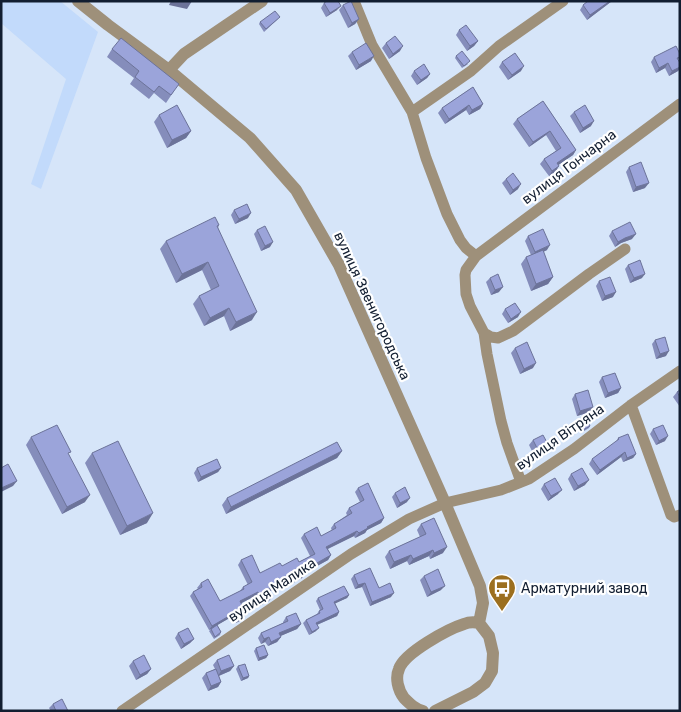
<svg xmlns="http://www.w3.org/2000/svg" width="681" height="712" viewBox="0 0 681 712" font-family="Rubik,sans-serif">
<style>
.built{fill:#c2dafb}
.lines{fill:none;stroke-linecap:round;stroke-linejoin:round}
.minor{stroke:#9e907a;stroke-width:11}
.tertiary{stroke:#9e907a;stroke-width:12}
.wall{fill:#858dbb}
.shaded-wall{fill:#6c7399}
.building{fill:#9ba4da;stroke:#6c7399}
.labels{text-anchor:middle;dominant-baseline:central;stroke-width:4.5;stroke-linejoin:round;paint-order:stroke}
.street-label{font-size:14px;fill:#121e31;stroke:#fff}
.poi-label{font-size:14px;fill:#121e31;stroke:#fff;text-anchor:start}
</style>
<rect width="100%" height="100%" fill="#d6e5f9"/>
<path class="built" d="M1,1h59l38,31 -57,157 -10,-5 35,-105 -65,-56z"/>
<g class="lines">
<path class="minor" d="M354,1l18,44 40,67 14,46 21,56 13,26 6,8 10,8 -10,14 -1,5 1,19 4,12 14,27 3,21 14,67 6,22 14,39
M412,112l59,-41 28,-25 64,-45
M476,256l204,-152
M484,333l7,4 7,1 15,-7 76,-57 36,-25
M631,405l40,110 3,2 6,-2
M122,711l229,-157 58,-35 36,-16 56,-13 28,-11 45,-30 57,-44 49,-34"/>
<path class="tertiary" d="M78,1l30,24 61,45 81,68 46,52 43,75 106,238 35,83 3,17 -4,20
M169,70l15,-16 78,-53
M423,711c-8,-2 -13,-7 -19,-13 -6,-8 -9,-20 -5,-29 5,-16 49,-40 65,-45 5,-2 10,-2 15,-1l10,13 4,17 -1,18 -7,12 -12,9 -38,19"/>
</g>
<path class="wall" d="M588,1h24l-25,19 -7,-10 3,-5z
M324,3l13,7 -11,7 -5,-9z
M343,5l16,14 -4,5 -7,4 -9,-18z
M278,19l-14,13 -5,-8 1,-2z
M459,30l19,11 -4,5 -7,5 -11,-16z
M386,43l14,8 -11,8 -7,-11z
M112,49l62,42 -8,12 -12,-10 -5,6 -19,-15 4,-6 -27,-21z
M352,52l19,9 -15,9 -8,-14z
M456,56l12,8 -6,4 -7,-10z
M654,57l26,1 -2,2 2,3v6l-2,2 -9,5 -4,-8 -9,5 -5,-11z
M502,62l19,9 -13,9 -9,-13z
M414,71l16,3 -3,4 -10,7 -6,-9z
M473,87l10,17 -3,5 -11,6 -3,-5 -21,14 -7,-11 4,-5z
M543,101l33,49 -3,5 -15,10 -2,6 -7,5 -9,-12 4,-5 12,-8 -10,-16 -17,12 -16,-23 4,-5z
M574,112l17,14 -11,7 -10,-17z
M159,115l32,16 -5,7 -19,10 -13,-26z
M629,167l16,21 -12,4 -7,-20z
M506,179l12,10 -8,6 -8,-12z
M234,210l14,8 -13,6 -4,-9z
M219,225l-1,3 34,92 -22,11 -6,-15 -20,10 -11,-22 6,-8 12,-6 -9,-20 -26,13 -16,-34 6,-8z
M257,230l13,17 -9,4 -7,-17z
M612,231l20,8 -11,4 -6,4 -6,-11z
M528,236l19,14 -4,2 10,25 -5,7 -17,7 -10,-27 5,-7 5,-2 -6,-14z
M628,265l14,13 -12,5 -5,-14z
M490,278l9,14 -8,3 -5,-13z
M599,281l14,16 -11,4 -6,-15z
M505,309l13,8 -10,6 -6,-9z
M655,340l11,16 -10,3 -4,-15z
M515,348l18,20 -13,6 -9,-21z
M602,377l19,11 -3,5 -13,5 -6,-16z
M680,390v17l-7,-10 4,-5z
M575,394l15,18 -13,4 -5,-17z
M577,421l13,5 -1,2 -8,5 -6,-10z
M653,429l12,12 -9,4 -6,-11z
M31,437l38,18 16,47 -23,12 -36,-69z
M618,438l18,16 -3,4 -10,4 -2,-5 -24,18 -8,-11 3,-5 24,-17z
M533,440l17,8 -4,5 -10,6 -7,-14z
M342,451l-5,7 -111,56 -4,-9 5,-7z
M92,453l55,70 -27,12 -35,-72z
M197,468h24l-3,4 -20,10 -4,-9z
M571,474l14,11 -11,6 -6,-12z
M544,484l14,10 -10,7 -7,-12z
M358,488l26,30 -3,5 -14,7 -2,3 -10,5 -1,-2 -26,13 3,6 -3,5 -23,13 -3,5 -11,6 -2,-3 -20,10v10l-10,5 -4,-10 -14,7 2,16 -7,4 -3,-7 -16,9 4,7 -1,3 -6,4 -5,-8 2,-2 -2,1 -19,-34 3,-4 5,-3 -1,-1 4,-5 19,18 20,-10 3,-4 5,-2 -10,-20 3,-5 19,13 22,-7 17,-4 11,-6 -9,-18 3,-4 17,2 11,-5 -1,-3 3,-4 13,-9 -1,-2 3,-5 11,-6 -5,-10z
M395,493l12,9 -10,6 -5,-11z
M421,524l22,29 -13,6 -1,-3 -20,9 -2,-4 -17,8 -5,-12 4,-6 31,-14 -3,-7z
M354,575l25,13 12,9 -21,9 -8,-19 -7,2 -4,-10z
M424,576l17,14 -14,7 -7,-17z
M349,595l-2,3 -12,5 4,9 -2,4 -20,9 -1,6 -7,4 -6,-12 3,-3 11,-6 2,-3 1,-1 -4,-9 2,-3z
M286,617l15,7 -4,5 -17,7 1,1 -4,5 -9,4 -3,-4 -4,2 -3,-6 3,-5 22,-10v-1z
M178,633l16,6 -4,4 -9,6 -6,-11z
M256,648l12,7 -2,3 -8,3 -4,-10z
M217,660l17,6 -4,5 -11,5 2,6 -3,5 -10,4 -6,-13 4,-5 9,-4 -2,-4z
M133,661l18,8 -4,5 -11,6 -7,-14z
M238,666l11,10 -1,2 -7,3 -5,-12z
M53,704l15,7h-17l-2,-3z"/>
<path class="shaded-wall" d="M171,1h21l-5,8 -18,-4z
M610,1h2l-25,19 3,-5z
M341,6l-4,4 -11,7 4,-4z
M359,19l-4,5 -7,4 4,-5z
M478,41l-4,5 -7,5 3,-5z
M403,46l-3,5 -11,8 4,-5z
M374,56l-3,5 -15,9 3,-5z
M668,63l-3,5 -9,5 3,-5z
M524,66l-3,5 -13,9 4,-5z
M680,67l-2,4 -9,5 3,-5z
M430,74l-3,4 -10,7 4,-5z
M483,104l-3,5 -11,6 3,-5z
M469,105l-3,5 -21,14 4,-5z
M594,121l-3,5 -11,7 3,-5z
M191,131l-5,7 -19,10 5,-8z
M550,131l-4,4 -17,12 4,-5z
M576,150l-3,5 -19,13 3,-5z
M559,166l-3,5 -7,5 3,-5z
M649,183l-4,5 -12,4 3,-5z
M521,184l-3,5 -8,6 3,-5z
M251,213l-3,5 -13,6 4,-5z
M636,234l-4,5 -11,4 -6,4 3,-5 7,-4z
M273,242l-3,5 -9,4 4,-5z
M550,245l-3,5 -15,7 3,-5z
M208,262l-6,8 -26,13 6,-9z
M645,274l-3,4 -12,5 4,-5z
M553,277l-5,7 -17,7 5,-7z
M503,287l-4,5 -8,3 4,-5z
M616,292l-3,5 -11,4 3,-5z
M229,308l-5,8 -20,10 6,-8z
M257,312l-5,8 -22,11 6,-9z
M521,312l-3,5 -10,6 3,-4z
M669,351l-3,5 -10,3 4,-5z
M536,363l-3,5 -13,6 4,-5z
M621,388l-3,5 -13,5 3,-5z
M593,407l-3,5 -13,4 3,-5z
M668,436l-3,5 -9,4 3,-4z
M550,448l-4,5 -10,6 4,-5z
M342,451l-5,7 -111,56 5,-7z
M625,452l-4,5 -24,18 3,-5z
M636,454l-3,4 -10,4 4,-4z
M221,468l-3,4 -20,10 3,-5z
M589,480l-4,5 -11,6 4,-5z
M17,481l-4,5 -12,6v-4z
M562,490l-4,4 -10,7 3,-5z
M90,495l-5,7 -23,12 5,-7z
M410,498l-3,4 -10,6 3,-5z
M153,513l-6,10 -27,12 7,-9z
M384,518l-3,5 -14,7 -2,3 -10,5 4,-5 8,-6z
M357,531l-3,5 -31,15 3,-4z
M447,547l-4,6 -13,6 4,-6z
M433,550l-4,6 -20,9 4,-6z
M331,555l-3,5 -28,15 3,-4z
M411,555l-4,6 -17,8 4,-7z
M305,574l-3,4 -11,6 3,-5z
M293,576l-4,5 -24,13 3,-5z
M365,583l-3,4 -7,2 3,-4z
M445,586l-4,4 -14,7 4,-5z
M258,592l-3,4 -19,10 4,-5z
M394,593l-3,4 -21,9 2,-4z
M349,595l-2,3 -15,7 2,-3z
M272,597l-3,4 -10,5 4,-5z
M236,612l-3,4 -24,14 3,-4z
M339,612l-2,4 -23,10 2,-3z
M246,614l-3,5 -7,4 3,-4z
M301,624l-4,5 -21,9 3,-5z
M319,628l-3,3 -7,4 3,-3z
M269,637l-4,5 -4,2 3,-5z
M281,637l-4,5 -9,4 3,-4z
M194,639l-4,4 -9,6 3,-5z
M268,655l-2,3 -8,3 1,-3z
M234,666l-4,5 -12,5 3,-5z
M151,669l-4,5 -11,6 4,-5z
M249,676l-1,2 -7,3 2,-3z
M221,682l-3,5 -10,4 3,-5z"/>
<path class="building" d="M327,1h11l3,5 -11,7 -6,-10z
M351,1l8,18 -7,4 -9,-18z
M588,1h22l-20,14 -7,-10z
M275,11l5,6 -14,12 -6,-7z
M466,25l12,16 -8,5 -11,-16z
M395,36l8,10 -10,8 -7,-11z
M121,38l58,46 -8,11 -12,-9 -5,6 -19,-15 4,-6 -27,-22z
M366,43l8,13 -15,9 -7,-13z
M676,46l4,8v3l-3,1 3,5v4l-8,4 -4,-8 -9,5 -5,-11z
M462,51l8,10 -6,5 -8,-10z
M515,53l9,13 -12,9 -10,-13z
M424,64l6,10 -9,6 -7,-9z
M473,87l10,17 -11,6 -3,-5 -20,14 -7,-11z
M543,101l33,49 -19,13 2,3 -7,5 -8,-12 17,-11 -11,-17 -17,11 -16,-23z
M177,105l14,26 -19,9 -13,-25z
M585,105l9,16 -11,7 -9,-16z
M641,162l8,21 -13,4 -7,-20z
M513,173l8,11 -8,6 -7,-11z
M247,204l4,9 -12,6 -5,-9z
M215,217l4,8 -2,1 40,86 -21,10 -7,-14 -19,10 -11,-22 20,-10 -11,-24 -26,12 -16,-33z
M630,222l6,12 -11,4 -7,4 -6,-11z
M265,226l8,16 -8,4 -8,-16z
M543,229l7,16 -15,7 -7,-16z
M543,250l10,27 -17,7 -10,-27z
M640,260l5,14 -11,4 -6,-13z
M498,274l5,13 -8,3 -5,-12z
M610,277l6,15 -11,4 -6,-15z
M515,303l6,9 -10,7 -6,-10z
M665,337l4,14 -9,3 -5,-14z
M527,342l9,21 -12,6 -9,-21z
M615,373l6,15 -13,5 -6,-16z
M588,390l5,17 -13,4 -5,-17z
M680,390v7l-3,-5z
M585,416l5,10 -7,4 -6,-9z
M57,425l14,27 -3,1 22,42 -23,12 -36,-70z
M663,425l5,11 -9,5 -6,-12z
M628,434l8,20 -9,4 -2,-6 -25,18 -8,-11 27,-20 -1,-1z
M543,435l7,13 -10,6 -7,-14z
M118,441l35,72 -26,13 -35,-73z
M337,442l5,9 -111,56 -4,-9z
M217,459l4,9 -20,9 -4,-9z
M8,464l9,17 -16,7v-20z
M582,468l7,12 -11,6 -7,-12z
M555,478l7,12 -11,6 -7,-12z
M368,483l16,35 -17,9 1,1 -9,5 -2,-2 -31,16 5,8 -28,16 2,3 -11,5 -1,-3 -25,13 4,8 -9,4 -5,-9 -18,9 6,13 -7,5 -3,-7 -24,14 -19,-34 9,-5 -1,-4 7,-4 12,22 24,-12 -1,-2 9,-5 -11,-22 11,-5 8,18 20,-10 2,3 15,-8 2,4 16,-8 -11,-20 13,-7 4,9 15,-8 -2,-4 18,-11 -3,-5 15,-8 -6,-12z
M405,487l5,11 -10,5 -5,-10z
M434,518l13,29 -13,6 -1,-3 -20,9 -2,-4 -17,7 -5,-11 37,-17 -5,-10z
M370,568l9,20 11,-5 4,10 -22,9 -7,-19 -7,2 -4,-10z
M438,569l7,17 -14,6 -7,-16z
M344,586l5,9 -15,7 5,10 -23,11 3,5 -7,4 -6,-12 14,-7 -1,-2 4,-2 -5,-11z
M296,613l5,11 -22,9 2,4 -10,5 -2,-5 -5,2 -3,-6 27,-12 -2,-4z
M217,625l4,7 -6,5 -4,-8z
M188,628l6,11 -10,5 -6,-11z
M264,645l4,10 -9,3 -3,-10z
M144,655l7,14 -11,6 -7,-14z
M229,655l5,11 -13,5 -4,-11z
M245,664l4,12 -6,2 -5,-12z
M216,669l5,13 -10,4 -5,-13z
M62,699l6,12h-12l-3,-7z"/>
<defs>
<g id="bus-pin" transform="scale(1.4375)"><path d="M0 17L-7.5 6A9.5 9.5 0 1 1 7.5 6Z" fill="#9c6f1f" stroke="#fff"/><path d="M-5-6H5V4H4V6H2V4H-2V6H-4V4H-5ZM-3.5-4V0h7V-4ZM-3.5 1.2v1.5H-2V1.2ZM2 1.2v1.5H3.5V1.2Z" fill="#fff"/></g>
</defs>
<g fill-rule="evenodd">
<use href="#bus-pin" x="502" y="588"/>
</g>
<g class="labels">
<g class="street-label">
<text transform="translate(569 167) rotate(-37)">вулиця Гончарна</text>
<text transform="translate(372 306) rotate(65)">вулиця Звенигородська</text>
<text transform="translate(560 437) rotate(-35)">вулиця Вітряна</text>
<text transform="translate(272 590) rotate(-34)">вулиця Малика</text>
</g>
<g class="poi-label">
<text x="521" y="588">Арматурний завод</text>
</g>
</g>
<rect width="681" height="712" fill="none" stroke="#121e31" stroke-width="5"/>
</svg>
